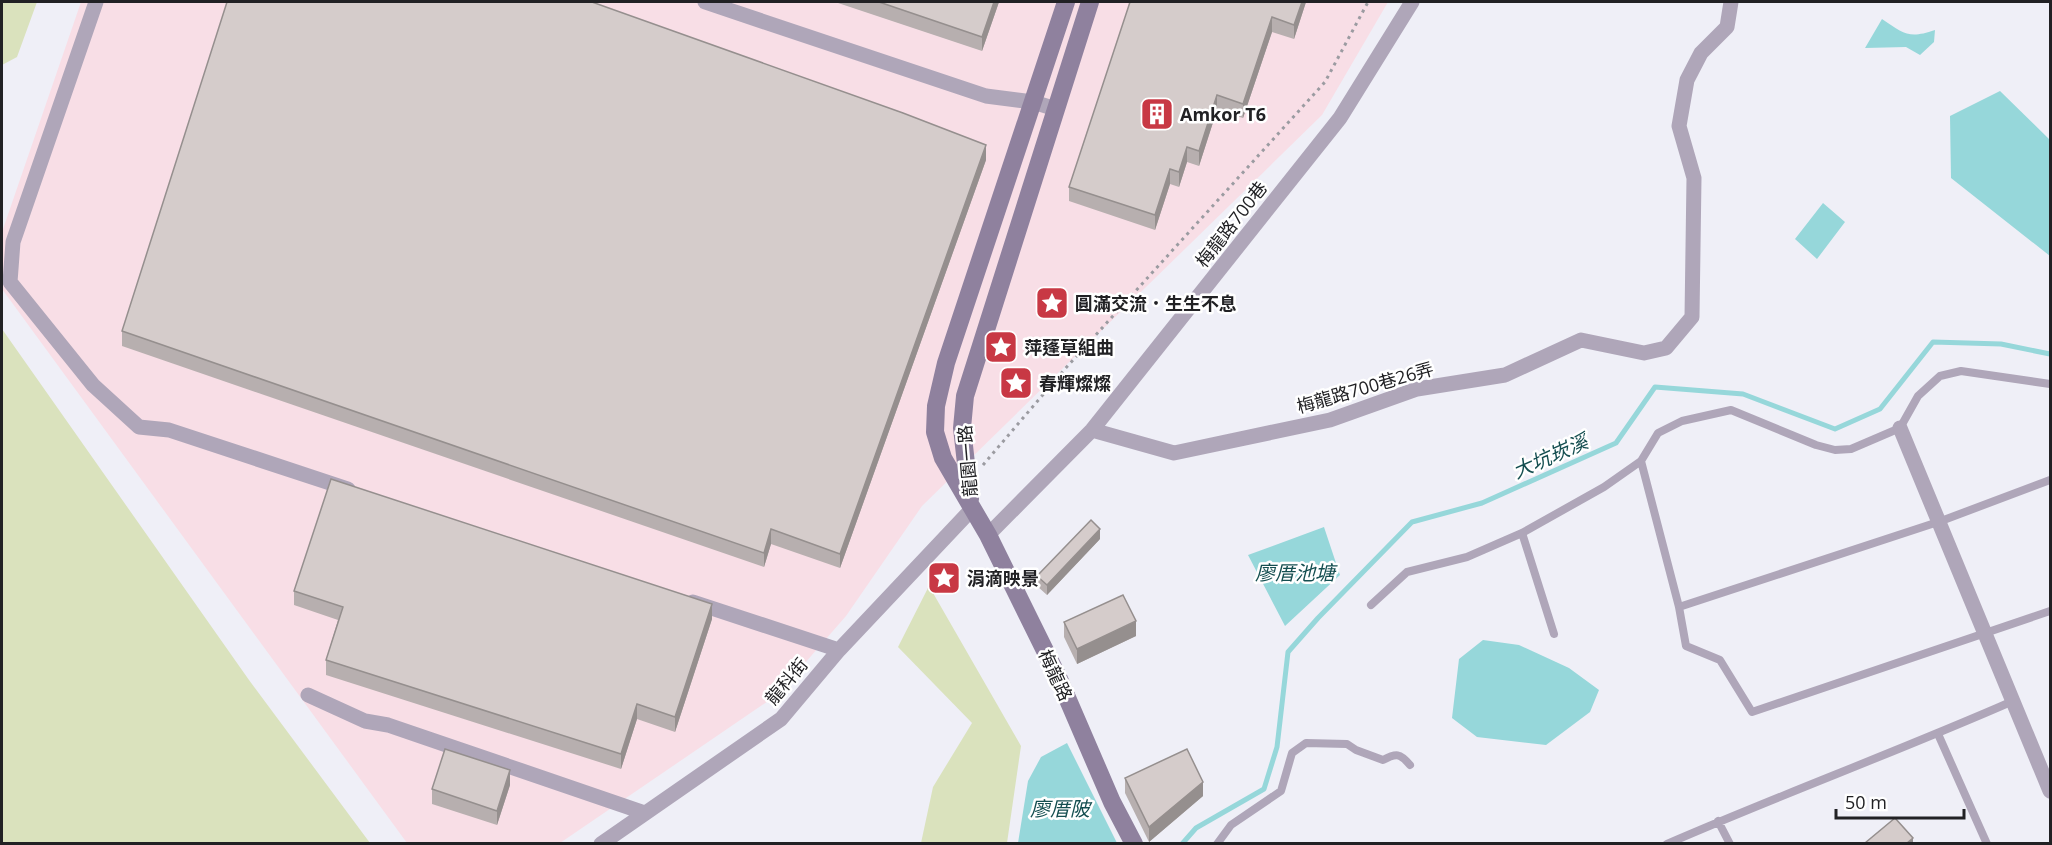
<svg xmlns="http://www.w3.org/2000/svg" width="2052" height="845" viewBox="0 0 2052 845" font-family="'Open Sans','Noto Sans TC',sans-serif">
<style>
.industrial{fill:#f8dee6}
.green{fill:#dae2bd}
.water{fill:#96d7da}
.lines{fill:none;stroke-linecap:round;stroke-linejoin:round}
.stream{stroke:#96d7da;stroke-width:5}
.path{stroke:#9b9ba1;stroke-width:3;stroke-dasharray:3 4.5;stroke-linecap:butt}
.lane{stroke:#afa6b9;stroke-width:8}
.street{stroke:#afa6b9;stroke-width:15}
.secondary{stroke:#8f819e;stroke-width:18}
.wall{fill:#b7afaf}
.shaded-wall{fill:#958f8e}
.building{fill:#d5cccb;stroke:#958f8e;stroke-width:1.5}
.labels{text-anchor:middle;dominant-baseline:central;stroke-width:5;stroke-linejoin:round;paint-order:stroke}
.poi-label{font-size:18px;font-weight:bold;fill:#212124;stroke:#fff;text-anchor:start}
.street-label{font-size:18px;fill:#212124;stroke:#fff}
.water-label{font-size:20px;font-style:italic;fill:#144e50;stroke:#fff}
</style>
<rect width="100%" height="100%" fill="#efeff7"/>
<path class="industrial" d="M81,2h1307l-66,113 -400,391 -76,110 -69,79 -217,148h-153l-405,-554v-57z"/>
<path class="green" d="M2,2h35l-20,55 -15,8z
M2,329l247,351 121,163h-368z
M929,586l92,160 -14,97h-86l12,-56 39,-64 -74,-76z"/>
<path class="water" d="M1882,19c22,15 27,20 53,11l-1,12 -14,13 -14,-8 -41,1z
M2000,91l50,49v116l-99,-78 -1,-62z
M1823,203l22,19 -28,37 -22,-20z
M1324,527l16,48 -55,51 -37,-71z
M1483,640l36,5 50,23 30,22 -9,22 -44,33 -69,-8 -25,-19 7,-59z
M1067,743l50,100h-99l10,-62 13,-24z"/>
<g class="lines">
<path class="stream" d="M1182,844l14,-16 68,-39 13,-42 11,-95 30,-34 94,-96 70,-19 134,-60 39,-56 88,7 92,35 45,-20 53,-67 68,2 49,10"/>
<path class="path" d="M983,465l81,-95 261,-288 43,-80"/>
<path class="lane" d="M1641,461l38,146 262,-86 109,-41
M1522,533l32,101
M1371,605l36,-33 60,-15 55,-24 82,-46 37,-26 17,-28 24,-12 49,-11 85,35 19,5 16,-1 49,-21 18,-32 22,-20 21,-5 89,13
M1679,607l7,39 34,14 32,52 298,-101
M1938,734l49,110
M1718,821l12,23
M1217,844l14,-19 50,-34 11,-38 14,-10 41,1 9,6 27,10c13,-7 17,-7 27,5
M1667,844c115,-50 232,-93 346,-143"/>
<path class="street" d="M96,2l-83,240 -3,40 83,103 46,42 30,3 179,59
M705,2l281,94 47,6 23,7
M1900,428l150,363
M1092,430l82,23 156,-33 87,-31 88,-14 76,-35 63,13 22,-5 26,-31 2,-139 -15,-52 8,-46 14,-27 26,-26 4,-25
M988,535l104,-105 248,-312 72,-116
M693,602l146,48
M308,695l57,26 23,4 257,88
M601,844l180,-125 58,-69 132,-140"/>
<path class="secondary" d="M1066,2l-120,361 -10,43 -1,26 8,26 45,77 71,144 53,123 22,42
M970,499l-8,-71 3,-32 125,-394"/>
</g>
<path class="wall" d="M835,2h164l-17,49z
M1130,2h176l-12,37 -22,-7 -29,86 -26,-8 -18,56 -12,-4 -8,25 -9,-3 -15,46 -86,-29v-14z
M986,160l-146,408 -69,-24 -7,23 -642,-221v-15z
M1100,539l-53,56 -10,-9v-10z
M294,591l418,28 -37,113 -38,-13 -16,50 -295,-94v-15l12,-40 -44,-15z
M1064,622l72,14 -59,28 -13,-27z
M1125,778l78,18 -54,46 -24,-49z
M510,785l-13,40 -65,-21v-15z"/>
<path class="shaded-wall" d="M994,2h5l-17,49v-14z
M1302,2h4l-12,37v-14z
M1272,17v15l-29,86v-14z
M1217,95v15l-18,56v-15z
M986,145v15l-146,408v-14z
M1187,147v15l-8,25v-15z
M1170,169v15l-15,46v-15z
M771,529v15l-7,23v-14z
M1100,529v10l-53,56v-10z
M712,604v15l-37,113v-15z
M1136,621v15l-59,28v-15z
M637,704v15l-16,50v-15z
M510,770v15l-13,40v-14z
M1203,782v14l-54,46v-15z
M1913,838v5h-6z"/>
<path class="building" d="M227,2h365l311,111 83,32 -146,409 -69,-25 -7,24 -642,-222z
M879,2h115l-12,35z
M1130,2h172l-8,23 -22,-8 -29,87 -26,-9 -18,56 -12,-4 -8,25 -9,-3 -15,46 -86,-28z
M331,479l381,125 -37,113 -38,-13 -16,50 -295,-94 17,-53 -49,-16z
M1091,520l9,9 -53,56 -10,-9z
M1123,595l13,26 -59,28 -13,-27z
M445,749l65,21 -13,41 -65,-22z
M1187,749l16,33 -54,45 -24,-49z
M1895,818l18,20 -6,5h-42z"/>
<defs>
<g id="building-square" transform="scale(1.725)"><rect x="-9" y="-9" width="18" height="18" rx="4" fill="#c83844" stroke="#fff"/><path d="M-4-6H4V6H1V3H-1V6H-4ZM-2.5-4.3h1.7v1.8h-1.7ZM.8-4.3h1.7v1.8H.8ZM-2.5-1h1.7V.8h-1.7ZM.8-1h1.7V.8H.8Z" fill="#fff"/></g>
<g id="sight-square" transform="scale(1.725)"><rect x="-9" y="-9" width="18" height="18" rx="4" fill="#c83844" stroke="#fff"/><path d="M0-6L1.8-2.2L6-1.7L2.9 1.2L3.7 5.4L0 3.3L-3.7 5.4L-2.9 1.2L-6-1.7L-1.8-2.2Z" fill="#fff"/></g>
</defs>
<g fill-rule="evenodd">
<use href="#building-square" x="1157" y="114"/>
<use href="#sight-square" x="1052" y="303"/>
<use href="#sight-square" x="1001" y="347"/>
<use href="#sight-square" x="1016" y="383"/>
<use href="#sight-square" x="944" y="578"/>
</g>
<g class="labels">
<g class="poi-label">
<text x="1180" y="114">Amkor T6</text>
<text x="1075" y="303">圓滿交流．生生不息</text>
<text x="1024" y="347">萍蓬草組曲</text>
<text x="1039" y="383">春輝燦燦</text>
<text x="967" y="578">涓滴映景</text>
</g>
<g class="street-label">
<text transform="translate(1231 224) rotate(-52)">梅龍路700巷</text>
<text transform="translate(1365 387) rotate(-16)">梅龍路700巷26弄</text>
<text transform="translate(967 461) rotate(-95)">龍園一路</text>
<text transform="translate(1056 675) rotate(65)">梅龍路</text>
<text transform="translate(786 681) rotate(-50)">龍科街</text>
</g>
<g class="water-label">
<text transform="translate(1550 456) rotate(-24)">大坑崁溪</text>
<text x="1295" y="572">廖厝池塘</text>
<text x="1060" y="808">廖厝陂</text>
</g>
</g>
<rect width="2052" height="845" fill="none" stroke="#212124" stroke-width="6"/>
<path d="M1836 809v9h128v-9" fill="none" stroke="#212124" stroke-width="3"/>
<text x="1845" y="809" font-size="18" fill="#212124" stroke="#ffffff" stroke-width="4.5" paint-order="stroke">50 m</text>
</svg>
